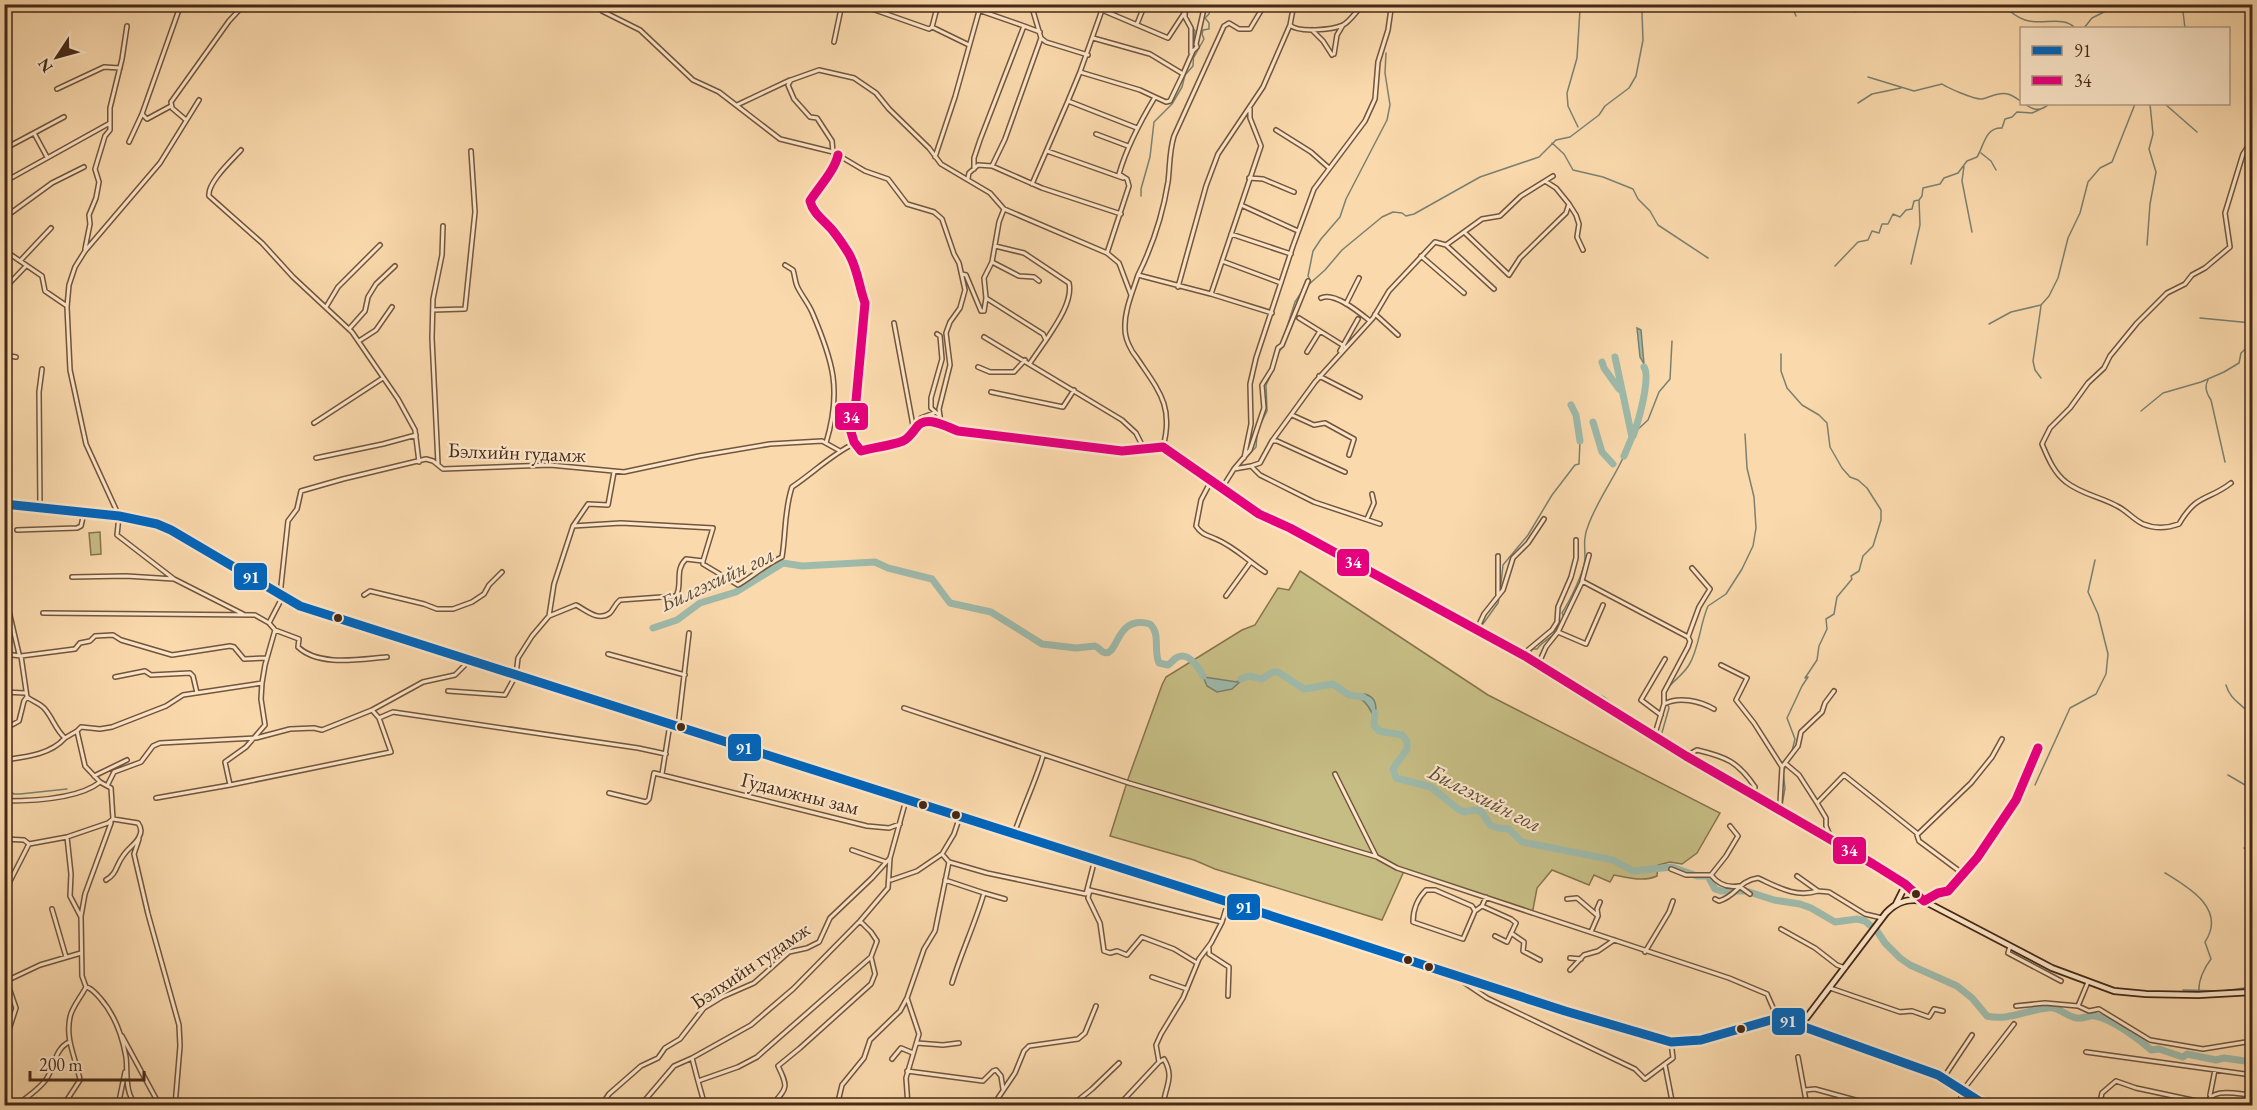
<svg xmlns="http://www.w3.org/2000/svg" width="2257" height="1110" viewBox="0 0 2257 1110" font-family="'EB Garamond',serif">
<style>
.green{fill:#c6bd84;stroke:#86734e;stroke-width:1.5}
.water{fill:#9ebaab;stroke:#7a8070;stroke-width:1.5}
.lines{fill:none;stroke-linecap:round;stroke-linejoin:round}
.stream{stroke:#7a8070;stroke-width:1.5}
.river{stroke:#9ebaab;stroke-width:7}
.street-casing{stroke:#72553c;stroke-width:6}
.secondary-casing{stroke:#452917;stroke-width:8}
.street{stroke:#fce6c9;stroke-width:3}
.secondary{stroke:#fce6c9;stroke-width:4.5}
.bus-1-casing{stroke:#fce6c9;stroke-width:14}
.bus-2-casing{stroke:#fce6c9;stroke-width:14}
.bus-1{stroke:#0065bd;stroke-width:9}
.bus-2{stroke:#e5007d;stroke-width:9}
.bus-dot{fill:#452917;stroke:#fce6c9;stroke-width:2}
.labels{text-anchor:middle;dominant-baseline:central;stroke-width:4.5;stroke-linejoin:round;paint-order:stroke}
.street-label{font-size:21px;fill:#452917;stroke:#fce6c9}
.water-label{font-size:22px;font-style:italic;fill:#5b4d3c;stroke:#fce6c9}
.line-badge{stroke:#fce6c9;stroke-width:2}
.badge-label{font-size:16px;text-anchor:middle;font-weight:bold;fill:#fff}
</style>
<rect width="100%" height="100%" fill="#fad9ac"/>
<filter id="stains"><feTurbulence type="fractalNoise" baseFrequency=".00333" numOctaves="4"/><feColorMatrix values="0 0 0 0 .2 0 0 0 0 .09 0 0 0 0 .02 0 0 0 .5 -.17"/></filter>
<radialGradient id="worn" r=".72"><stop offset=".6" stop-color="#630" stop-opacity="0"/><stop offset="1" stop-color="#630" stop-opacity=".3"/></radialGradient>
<path class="green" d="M100,532l1,22 -10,1 -2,-22z
M1300,571l188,124 232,118 -23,40 -15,11 -12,-2 -12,3 -1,11c-13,6 -29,2 -43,-1l-4,7 -16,-7 -5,10 -37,-15 -15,18 -5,27 -127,-46 -23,51 -167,-51 -21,-9 -84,-24 18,-57 34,-94 4,-8 76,-47 13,-5 23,-37 11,2z"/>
<path class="water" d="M1637,328l4,2 3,34 -4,-7z
M1200,669l4,8 33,5 6,-6h3l-14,13 -15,3 -10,-6z
M1365,694c14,4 11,16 10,28 -2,-9 -9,-24 -21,-25z"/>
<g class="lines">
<path class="stream" d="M1791,4l5,12
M1852,4l3,8
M2002,4c7,7 14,13 23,16 16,6 38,-5 50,8
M2182,4l3,24
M1942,5l2,-1
M1187,19l1,-15
M2084,28l8,-10 28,-14
M1194,57l10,-18 -2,-5 1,-4 6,-1v-6l-4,-5 4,-4 2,-10
M1868,77l46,14 28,-7c6,4 31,15 39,15 9,-1 17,-8 27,-5 14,4 25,25 41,10
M1858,103l14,-9 29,-6
M2165,104l32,28
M1578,127l-10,-21 -1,-13 10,-35 3,-49
M1552,143l12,11 9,16 30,7 30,12 5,10 12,12 8,14 50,33
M1981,153l10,8 5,9
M1964,166l-2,15 10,51
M1141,196v-7l9,-32 4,-35 18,-18 10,-17 3,-12 8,-9 2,-35 -4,-6
M2147,245l3,-41 6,-32 -7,-23 4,-15 -3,-30
M1911,264l9,-39 -1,-25
M1835,266l23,-24 10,-2 4,-9 7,2 3,-9h6l5,-10 7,3 6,-7 6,-1 2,-8 5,-1 3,-4 1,-8 17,-4 4,-6 14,-5 9,-12 10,-4c7,-11 8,-30 25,-29l3,-9 7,-2 5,-5 15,1 13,-6
M1311,282l-3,-6 5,-25 8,-12 19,-22 6,-18 41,-79 3,-15 -5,-32 1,-20
M1306,287l19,-17 17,-20 40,-33 11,-5 9,1 4,3 8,-2 66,-37 59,-20 17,-17 14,-3 29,-22 6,-9 24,-18 7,-12 7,-36 -1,-27 4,-9
M2041,306l-8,55 2,9 6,8
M2200,318l52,5
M1989,324l22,-12 30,-7 8,-9 9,-18 10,-40 12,-25 8,-31 12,-14 12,-6 23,-58
M1287,327l8,-25 8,-12
M1278,353l6,-8 4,-11
M1781,354v17l6,17 15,17 17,10 8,8 3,24 12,21 8,9 8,3 9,8 14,22v10l-8,26 -10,10 -4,15 -8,5 1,3 -15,18 -3,17 -8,5 1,10 -8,17 -2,14 -12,18 3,-1 -6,9 -15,32 8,21 -3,12
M2208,380c-4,7 -2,13 3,20l14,62
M2141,411l22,-18 38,-11 23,-10 15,-9 2,-10 11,-10
M1259,427l8,-16 -1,-26 7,-15
M1635,432l13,-12 11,-28 11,-13 2,-38
M1237,467l19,-20 1,-12
M1397,582l41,20 76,45
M1500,593l3,-28 25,-30 24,-40 23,-30 4,-1 1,-23
M1564,617l-2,-4c7,-11 23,-42 23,-55 0,-12 -2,-20 3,-32 9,-25 25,-46 36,-70
M1480,628l18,-25 1,-5
M1530,657l2,-8h5c6,-9 16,-11 21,-20
M1562,676l21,13 21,8 36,27 47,29
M2226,685c4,14 13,17 22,27l4,14
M1666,690c7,-9 16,-14 23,-25 10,-16 11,-41 19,-59l18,-12 16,-25 11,-23 3,-18 -2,-31 -7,-29 -2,-34
M1661,736l8,-28 -4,-13
M1692,755l57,35
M2228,775l24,14
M2035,785l35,-77 26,-14 10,-20 2,-20 -10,-40 -10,-22 7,-32
M4,788l10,6h6l47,-5
M1789,813l-7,-8 3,-17 -2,-16 7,-14
M1790,813l16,6 37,23
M2244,848l8,7
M2165,873c23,14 62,36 40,69l6,17c-7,9 -13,22 -12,33
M2183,990l39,1 30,-4"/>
<path class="river" d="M1615,357l17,80 -8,19
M1602,362l2,6 15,21
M1571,405l5,10 4,26
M1593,422l9,30 11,12
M1633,436c5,-13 18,-58 11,-69
M653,628l24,-8 23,-17 36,-11 47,-29 19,3 73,-4 13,6 44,11 18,24 41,9 51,32 34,4 19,-2c3,1 5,4 8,6 16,7 11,-38 47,-28 11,10 3,26 9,39l9,2c3,-2 5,-5 8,-7 12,-8 23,10 27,18
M1241,679l8,-3 13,3 11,-7h5l26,17 29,-5 16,11 14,2
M1375,713l-1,12 5,6 23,4 5,6v8l-14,20 3,9 35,9 27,22 6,3 10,-2 7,1 9,14 8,3 11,1 13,13 91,18 20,11 39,-4 25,9h11l7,13 6,2h25l28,9 26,4 11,4 24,14 22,-3 8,2 12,10 8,12 15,15 10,7 47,21 15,12 15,18c21,5 40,-6 60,-8 13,-2 19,9 30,10 6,1 12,-3 18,-2 17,3 44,23 56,34l8,-1 24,8 4,-3 29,6 8,-2 28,4"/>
<g class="street-casing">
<path id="street" d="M858,4l71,25 3,-2 6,-23
M961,4l63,22
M1185,4v13l6,11v25
M602,11l38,19 53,50 26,12 61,47 53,13 32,19 23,8 19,25 27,8 8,7 12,35 5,9 6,27 -5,18 -10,14 -4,11 4,32 -11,44 2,15
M1137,24l8,-20
M1290,25c8,8 42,5 53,0 6,-3 12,-12 17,-17h20l8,-4
M932,27l37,18
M1312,30l11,11 9,14
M1041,38l5,4 42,13
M1093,38l57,16 33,20 -13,27 -4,1 -11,-5
M834,42l8,-38
M1334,54l3,-19 6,-10
M1080,72l22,-62 66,28 17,-26
M1183,74l10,-23 4,-4 -1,-3 9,-40
M57,89l47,-22 16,1
M737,105l53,-25
M171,106l-24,13 -5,-5 39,-110
M186,120l-14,-12 -1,-6 58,-81 12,-13
M1276,130l35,22 18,16
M34,133l13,24
M1096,134l32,12
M129,142l13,-28
M4,149l60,-32
M241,150c-9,10 -34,33 -32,46l53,47 31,34 59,55 46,67 17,31 4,32
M1047,151l76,27
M833,152l-1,-11 -15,-23 -7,-1 -16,-18 -6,-14 3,-5 28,-10 35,8 22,15 13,16 40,39 12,16 49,29 14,16 103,44
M838,155c-3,15 -19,32 -28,46 3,13 15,20 23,30 6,7 11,15 16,23 9,16 10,33 16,49l-9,98 -7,24 5,17 7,9 42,-10 7,-4
M935,157l20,-60 26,-93
M992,166l13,-27 36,-101 -10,-34
M974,169v-11l6,-18 44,-114 16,6
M968,178l1,-5 9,-8 14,1 50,22 79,26
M1249,178l14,1 31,13
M1545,181l8,-5
M4,182l106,-59
M1032,184l36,-83
M1569,204l7,11 3,9 -2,13 6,13
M1241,205l57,26
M4,218l48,-35 32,-16
M1231,234l60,20
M1446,245l48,44
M995,246l29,7 45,30c4,18 -13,42 -23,57
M85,249l5,-25 -1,-9 7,-17 3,-16 -4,-13 10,-33 5,-6v-22l12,-49 5,-33
M4,250l38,26 3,15 22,15
M1421,256l43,37
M20,261l31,-33
M1222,261l59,22
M992,262l27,14 15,1 5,4
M785,265l8,5c2,6 2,13 5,18 4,8 10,15 14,24 21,49 30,78 14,131
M962,274l4,1 15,36h3l2,-13 -2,-20 8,-16 7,-40 5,-13
M1138,275c14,-28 25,-62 30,-93 2,-15 1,-30 6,-46l50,-110 5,-3 10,6h11l15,-25
M1178,287l28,-101 12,-32 45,-67 27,-62 4,-21
M4,289l22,-23
M1211,294l50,-148 -11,-28v-10
M1131,295l-12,-32 -12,-10 22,-67 -2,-7 -8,-5c8,-28 21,-52 36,-77l-15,-7 -60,-18 -12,29 69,27
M986,298l57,36 3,6 -16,23
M1321,298c13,-7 39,15 49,23
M1346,304l13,-26
M326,307l12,-20 42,-42
M433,310l32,-1 10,-97 -4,-61
M1375,314l23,21
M1299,318l45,28
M894,323l20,108
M349,329l16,-18 3,-14 8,-13 19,-18
M937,334l3,2 2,23 -11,39v10l9,8
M984,337l138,83 14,13 8,16
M359,341l17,-11 16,-23
M1340,351l18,-32
M1307,352l13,-21
M4,355l12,2
M978,367l12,5h24l11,-12
M1319,376l41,21
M991,392l72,15 11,-17
M1292,415l22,10 11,-2 29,16 -5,16
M920,422l1,-4 13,-5
M314,423l69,-45
M1272,441h5l68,31
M1163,447c11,-41 -4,-56 -26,-89 -6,-7 -12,-19 -12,-29 -1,-18 8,-38 13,-54l73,19 61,19
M316,458l67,-14 33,-9
M1244,458l7,-34 -1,-40 6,-26 37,-112 21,-57 51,-68 10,-22 3,-37 10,-32 3,-21
M438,464l-6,-126 1,-39 9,-44 1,-29
M1251,466l9,-3 12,-22 43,-59 58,-64 16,-27 46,-49 11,3 36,-26 18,-3 21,-20 24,-15 11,7 13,16 -3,9 -46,45 -11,17 -45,-43
M1234,469l16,-19 14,-42 -2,-23 10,-16 6,-21 4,-3 26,-64
M1211,481l-10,19 -5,26c5,8 11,9 20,13 19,8 32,22 49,33
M2231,483c-23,18 -34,10 -52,41 -11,4 -24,5 -36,0 -9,-4 -17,-14 -26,-18 -16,-9 -36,-12 -51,-24 -12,-9 -18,-24 -24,-38l8,-16 20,-20 18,-25 16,-15 6,-12 27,-33 30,-30 18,-9 7,-9 13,-7 25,-21 -5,-34 18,-59 9,-14
M1222,488l12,-19 17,-3 9,9 54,27 66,22
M40,507l-1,-115 3,-23
M1367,519l7,-16 -2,-9
M573,526l15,-22 20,1 6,-33
M17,530l60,-2 4,-2 3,-13
M1589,555l-7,26 106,56 2,4 -2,6 -24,45v12l-10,33
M72,577l54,-1 48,3 69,35
M174,579l-57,-44 2,-19 -33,-72 -16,-74 -3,-63 2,-22 6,-18 10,-16 75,-88 39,-63
M4,590l15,64
M280,595l8,-74 9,-12 4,-18 42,-12 83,-20 7,2 10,8 107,-4 74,7 75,-16 71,-12 52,-3 18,10
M364,595l6,-4 54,13 13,5h16l19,-7 12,-8 5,-9 13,-13
M1226,596l24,-33
M1498,596v-40
M43,613l212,2 14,8
M549,616l5,-32 19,-58 48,-3 92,5 -10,33
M1477,629l7,-15 19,-24 10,-32 15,-15 16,-24
M275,630l24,9 -1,8c21,20 62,12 89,10
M1558,632l28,12 17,-39
M1688,637l11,-30 11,-18 -18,-21
M4,654l17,2 54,-7 5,-6 10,-2 5,-5 18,-1 8,5 51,15 58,-9 4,1 10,12 23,-1
M608,654l77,21
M1525,656l3,-6 24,-20 5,-8 1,-15 13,-30 5,-19v-18
M1538,665l8,-18 12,-15 24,-50
M1721,665l26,13 -11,22 18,23 28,44
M115,677l30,-6 6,4 39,-2 3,3 4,17
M448,691l57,4 11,-20 2,-17 14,-22 17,-20 27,-11c10,5 22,17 34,8 4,-4 5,-9 10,-13l56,-4c7,-11 -2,-26 10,-37l17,2v3l35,21c15,-9 27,-20 44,-28 4,-24 2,-46 10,-70 21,-14 40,-33 63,-44
M4,692l21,1
M1664,704c15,-8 36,-3 50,5
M904,708l225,75 248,74 20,11 332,110 38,16 11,25
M1661,715l-20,-15 24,-41
M379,718l14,-6 245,36 28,6
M10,726l9,-5 5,-20 3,-4
M678,727l11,-94
M77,731l4,-4 19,2 12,-2 54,-21 17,-11 79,-12 3,-18 10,-35 -6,-7 14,-27
M1686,756l11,-6c30,7 41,12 58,37l-2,9
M4,760c21,-3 46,-5 61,-22
M1786,764l13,11 18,28
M662,774l8,-50
M1335,774l41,82
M94,776l33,-16
M108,784l6,-12 27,-10 12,-16 7,-3 96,-5 34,-9 24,-1 8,2 50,-20 51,-28 32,-7 15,-15
M230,785l-5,-23 21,-15 19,-22 -4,-26 1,-16
M609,793l37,9 3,-3 5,-26 213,53 22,2 11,-4
M156,798l74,-13 161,-33 -12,-34 -7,-8
M4,801c27,0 75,-2 96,-19
M1782,811l-2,-8 2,-36 16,-21 3,-14 21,-20 3,-9 9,-12
M1014,834c9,-27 21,-51 29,-78
M1831,838l-5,-12v-8l-9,-15 27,-28 74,59
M4,839l20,1 5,4
M139,839l-5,15 14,60 31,111 1,21 -5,60
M852,850l34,12
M949,862l38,11 99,21 9,-35
M1671,869l15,6h25c7,9 17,13 28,11l11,8
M1962,873l-43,-32 -2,-6 54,-52 21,-26 10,-18
M1711,875l15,-19 12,-20 -8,-10
M1797,876l21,15 11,1 36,22 17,4
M106,880c11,-6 10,-15 17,-24 4,-7 13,-12 16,-19 3,-5 2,-10 -1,-14l-25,-4
M891,880l26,-9 25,-17
M945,880l39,13c-9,31 -23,60 -32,90
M6,889l23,-45 38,-7 41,-14 5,-4 -2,-31 -11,-6 -15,-16 -8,-35 -12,7c-10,-9 -12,-20 -21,-30 -5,-5 -12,-7 -17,-11l-6,-41
M1089,890l133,32 6,-20
M1090,890l-2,8 12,25 4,28 6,2 7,-2 10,4 15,-18 32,12 23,14
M984,893l21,6
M1567,899l10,-1 21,18
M1715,899l4,2c18,-5 19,-20 39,-23 20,9 37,20 60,13
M1924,901l14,-8 10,-2 29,-33 39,-58 22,-52
M1482,906l29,13 5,4 -9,19 -12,-6
M52,909l14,48
M1475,911l-3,-5 -37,-16h-9c-9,9 -13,20 -13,32l50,17 12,-28 7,-5 4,-9
M81,916l4,-22 26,-71
M860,921l11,11 6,9 -6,16 -114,100 -19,10 -40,14 -6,-23 59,-33 42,-36 67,-68 28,-33 2,-30
M1781,929l34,19 22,17 8,3
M1591,932l7,-16 -1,-7 3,-7
M1511,933l13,9 -1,9 17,9
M2010,946l-2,7 53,28
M1209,948v6l20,13 -1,29
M1645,952l24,-40 4,-11
M1570,958l11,1
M1570,970l14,-15 14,-4 16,-11
M1152,977l35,12
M1456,977l31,21 148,71 10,10 28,-21 -2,-16
M4,982l36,-17 41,-12
M86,987c6,1 9,6 14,11 15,17 22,36 26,59 2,16 -2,36 11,49
M1830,988l70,24 12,-1 17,6 5,-8 9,2
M907,998l12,36 -13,44 2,28
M2016,1006l29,-3 33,3 10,-24
M2078,1006l11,5 10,-2 51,31 53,9 49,-8
M122,1036l38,70
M917,1043l26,2 16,-2
M4,1045l12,-37 -9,-26
M2086,1052l166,23
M1798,1057l9,49
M892,1059l9,-11 12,5
M1159,1062l5,-3c11,19 1,27 -1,47
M1665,1065l8,41
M907,1071l76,10 10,-10 3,-1 5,6 2,13
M1942,1076l4,-2 26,-39
M698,1081l7,25
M1805,1090l10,-1 62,17
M1963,1090l51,-66
M2210,1095l5,-25
M1840,1097l10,9
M994,1104l21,-31 9,-22 5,-5 49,-7 7,-6 11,-27
M15,1106c10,-7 26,-18 32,-28 8,-13 8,-29 22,-36
M63,1106l17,-26c-4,-22 -15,-40 -10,-63 2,-10 11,-20 16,-30l-4,-11 -1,-59 -11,-21 1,-22 -4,-37
M118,1106l7,-34
M601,1106l8,-12 32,-28 17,-8 7,-10 15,-9 24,-31 18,-11 32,-14 35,-31 18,-4 12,-6 11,-24 42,-40 18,-20 16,-58
M640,1106l34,-40 18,-8
M771,1106c16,-18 18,-18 7,-40l22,-18 71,-64 4,-10 -4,-17
M837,1106l5,-21 22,-27 6,-18 30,-29 7,-13 17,-49 11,-18 14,-69 -7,-8 12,-20 6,-18
M964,1106l1,-4 29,2
M1071,1106l21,-17 27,-26
M1118,1106l41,-44 -3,-17 5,-11 22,-36 16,-39 12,-16 11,-21
M2099,1106l3,-13 14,-12 20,7 70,15
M2205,1106c6,-20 31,-12 47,-11"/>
</g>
<g class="secondary-casing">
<path id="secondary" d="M910,437l10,-15h11l27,9 164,20 41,-4 96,67 31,14 235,128 161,100 187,108 32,20 19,17
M4,504l115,12 38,8 14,6 129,76 1022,326 243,79 106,31 30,-2 70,-20 11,-1 156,56 49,31
M1896,904l10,-20
M1801,1025l85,-112c11,-12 23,-15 38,-12l128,67 62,23 32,3 52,1 54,-3
M1961,1106l2,-16
M1969,1106l11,-4"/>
</g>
<use href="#street" class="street"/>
<use href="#secondary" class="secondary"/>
<g class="bus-1-casing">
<path id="bus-1" d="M4,504l115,12 38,8 14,6 129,76 1022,326 243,79 106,31 30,-2 70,-20 11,-1 156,56 49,31"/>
</g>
<g class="bus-2-casing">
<path id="bus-2" d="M838,155c-3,15 -19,32 -28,46 3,13 15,20 23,30 6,7 11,15 16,23 9,16 10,33 16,49l-9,98 -7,24 5,17 7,9c14,-4 29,-5 42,-10 6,-3 9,-8 13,-13 9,-14 29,-2 42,3l164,20 41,-4 96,67 31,14 235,128 161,100 187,108 32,20 19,17 14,-8 10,-2 29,-33 39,-58 22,-52"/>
</g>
<use href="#bus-1" class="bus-1"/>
<use href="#bus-2" class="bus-2"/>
</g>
<g class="bus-dot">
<circle cx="338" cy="618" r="5"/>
<circle cx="681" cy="727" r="5"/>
<circle cx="923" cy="805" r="5"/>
<circle cx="956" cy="815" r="5"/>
<circle cx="1916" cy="894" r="5"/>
<circle cx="1408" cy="960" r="5"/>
<circle cx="1429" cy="967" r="5"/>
<circle cx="1741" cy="1029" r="5"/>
</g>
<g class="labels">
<g class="street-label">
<text transform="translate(517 452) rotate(2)">Бэлхийн гудамж</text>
<text transform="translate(800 793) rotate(14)">Гудамжны зам</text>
<text transform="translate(750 965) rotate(-34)">Бэлхийн гудамж</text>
</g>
<g class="water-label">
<text transform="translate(717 579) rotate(-25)">Билгэхийн гол</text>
<text transform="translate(1485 798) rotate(27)">Билгэхийн гол</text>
</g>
</g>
<g class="line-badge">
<rect x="834" y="402" width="35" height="29" rx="6" fill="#e5007d"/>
<rect x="1336" y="548" width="34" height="29" rx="6" fill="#e5007d"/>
<rect x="233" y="562" width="35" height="29" rx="6" fill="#0065bd"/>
<rect x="727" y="733" width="35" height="29" rx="6" fill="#0065bd"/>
<rect x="1832" y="836" width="35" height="29" rx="6" fill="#e5007d"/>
<rect x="1226" y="893" width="35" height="28" rx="6" fill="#0065bd"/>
<rect x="1771" y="1007" width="35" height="29" rx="6" fill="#0065bd"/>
</g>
<g class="badge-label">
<text x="851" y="423">34</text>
<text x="1353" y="568">34</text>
<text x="251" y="583">91</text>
<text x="744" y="754">91</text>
<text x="1849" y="856">34</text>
<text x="1244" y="913">91</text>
<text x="1788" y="1027">91</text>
</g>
<rect width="2257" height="1110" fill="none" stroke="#fad9ac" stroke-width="24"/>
<rect x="6" y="6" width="2245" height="1098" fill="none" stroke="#452917" stroke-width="3"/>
<rect x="12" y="12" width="2233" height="1086" fill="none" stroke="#452917" stroke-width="1.5"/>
<rect x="2020" y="27" width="210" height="78" fill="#fce6c9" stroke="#b39a82" stroke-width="1.5"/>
<rect x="2032" y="46" width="30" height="9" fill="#0065bd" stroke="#b39a82" stroke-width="1.5"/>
<text x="2074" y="57" font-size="18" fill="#452917">91</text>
<rect x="2032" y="76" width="30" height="9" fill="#e5007d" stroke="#b39a82" stroke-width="1.5"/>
<text x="2074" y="87" font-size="18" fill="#452917">34</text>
<g transform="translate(57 57) rotate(234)" stroke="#fce6c9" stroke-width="4.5" paint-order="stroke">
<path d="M0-4.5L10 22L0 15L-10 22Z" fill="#452917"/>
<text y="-9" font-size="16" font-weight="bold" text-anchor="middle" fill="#452917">N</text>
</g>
<path d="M30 1071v9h114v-9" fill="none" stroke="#452917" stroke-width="3"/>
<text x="39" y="1071" font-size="18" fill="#452917" stroke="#fce6c9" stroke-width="4.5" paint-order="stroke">200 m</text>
<rect width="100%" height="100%" filter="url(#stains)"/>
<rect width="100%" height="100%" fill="url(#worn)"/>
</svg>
